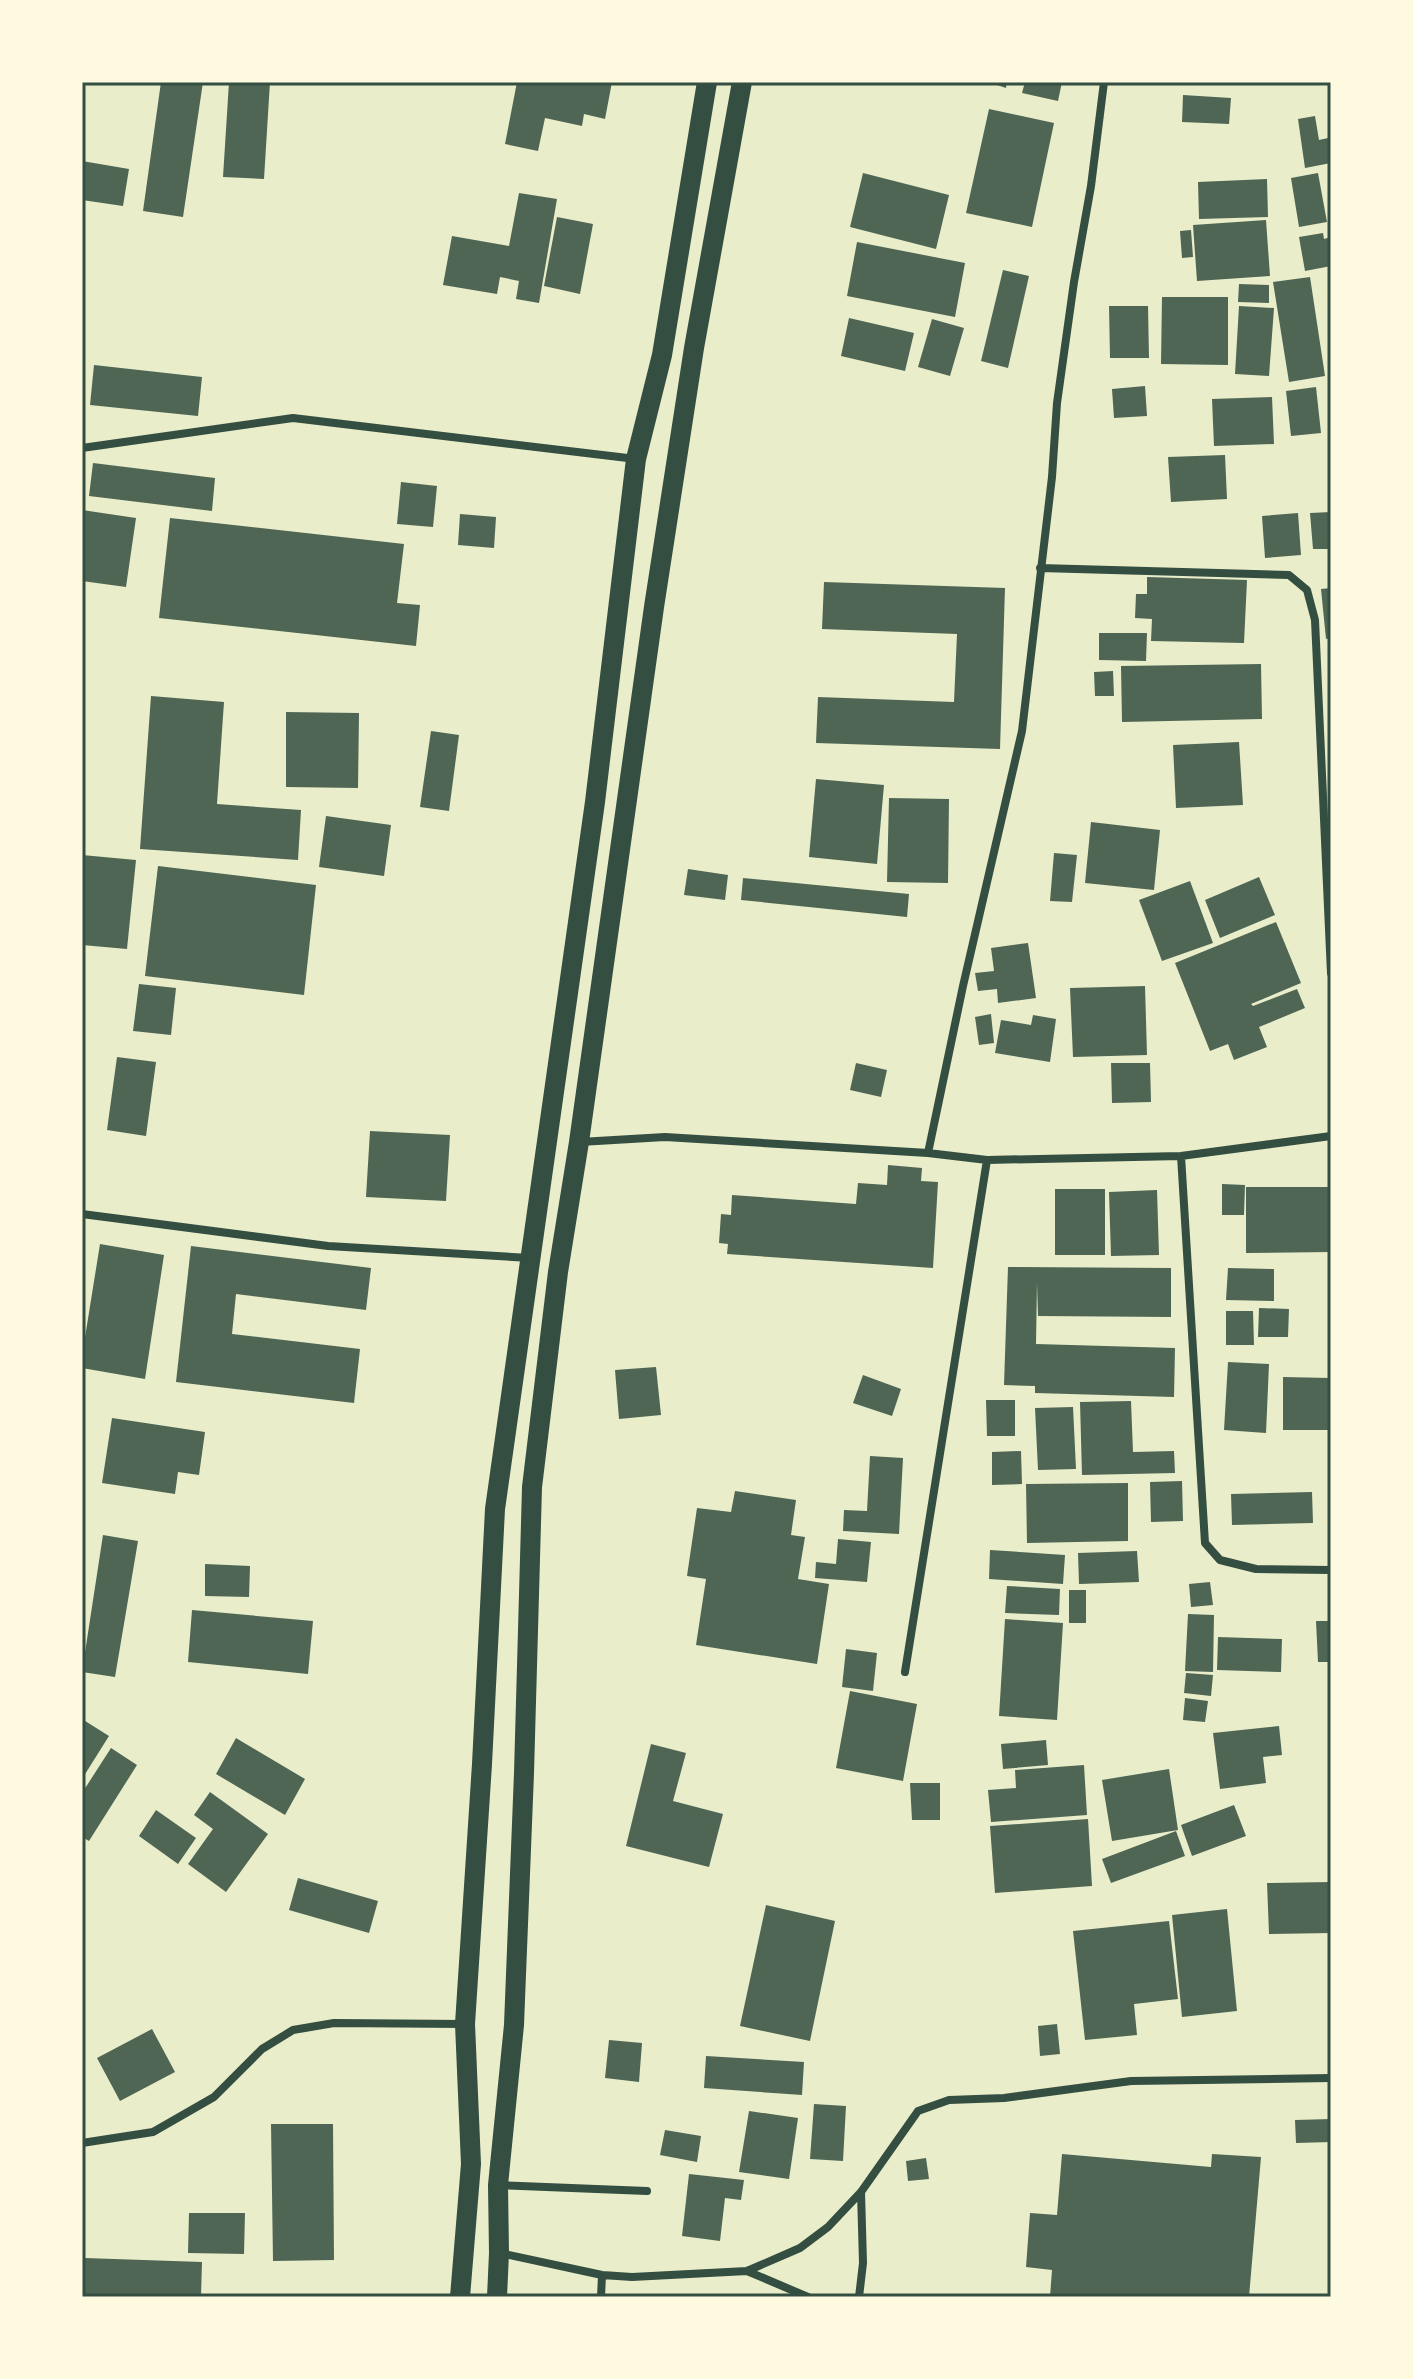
<svg xmlns="http://www.w3.org/2000/svg" width="1413" height="2379" viewBox="0 0 1413 2379" font-family="'Noto Sans',sans-serif">
<style>
.building{fill:#4f6655}
.lines{fill:none;stroke-linecap:round;stroke-linejoin:round}
.minor{stroke:#344e41;stroke-width:8}
.primary{stroke:#344e41;stroke-width:20}
.neatline{fill:none;stroke:#344e41;stroke-width:3}
</style>
<rect width="100%" height="100%" fill="#e9edc9"/>
<path class="building" d="M161,82h42l-20,135 -40,-6z
M229,82h41l-6,97 -41,-2z
M517,82h95l-7,37 -21,-5 -2,12 -37,-8 -7,33 -33,-7z
M988,82h19l-1,6z
M1025,82h37l-4,19 -36,-8z
M1183,95l48,3 -2,26 -47,-2z
M989,109l65,14 -22,104 -66,-14z
M1315,116l4,24 9,-2 3,25 -26,5 -7,-49z
M82,161l47,8 -6,37 -41,-6z
M863,173l86,22 -13,54 -86,-22z
M1318,173l9,49 -28,5 -8,-49z
M1267,179l1,38 -69,2 -1,-37z
M519,193l38,6 -18,104 -23,-4 3,-18 -19,-4 -3,17 -54,-9 9,-49 57,10z
M557,217l36,7 -13,70 -36,-8z
M1266,220l4,56 -73,5 -4,-56z
M1191,230l2,27 -11,1 -2,-27z
M1323,233l1,6 7,-2v29l-26,5 -6,-34z
M857,242l108,21 -10,54 -108,-21z
M1003,270l26,6 -21,92 -27,-7z
M1310,277l15,99 -36,6 -16,-100z
M1239,284l30,1v18l-31,-1z
M1162,297h66v68l-67,-1z
M1109,306h39l1,52h-39z
M1239,306l35,2 -5,68 -34,-2z
M849,318l65,15 -9,38 -64,-15z
M932,319l32,9 -14,48 -32,-9z
M94,365l108,12 -4,39 -108,-11z
M1145,386l2,30 -33,2 -2,-29z
M1316,387l5,46 -30,3 -5,-45z
M1272,397l2,47 -60,2 -2,-47z
M1225,455l2,44 -56,3 -3,-45z
M93,463l122,15 -3,33 -123,-15z
M401,482l36,4 -4,41 -36,-3z
M82,510l54,8 -10,69 -44,-6z
M1331,512v52h-2l-1,-15h-15l-3,-36z
M1298,513l3,42 -36,3 -3,-42z
M460,514l36,3 -2,31 -36,-3z
M170,518l234,26 -7,59 23,2 -4,41 -257,-28z
M1147,577l100,3 -3,63 -93,-2 1,-22 -17,-1 1,-24h11z
M824,582l181,6 -5,161 -184,-6 2,-46 136,5 3,-68 -135,-5z
M1331,588v50l-5,1 -5,-50z
M1099,633h48l-1,28 -47,-1z
M1261,664l1,55 -140,3 -1,-56z
M1113,671l1,25h-19l-1,-24z
M151,696l73,6 -7,102 84,6 -3,50 -158,-11z
M286,712l73,1 -1,75 -72,-1z
M431,731l28,4 -10,76 -29,-4z
M1239,742l4,63 -67,3 -3,-63z
M816,779l68,6 -7,79 -68,-7z
M889,798l60,1 -1,84 -61,-1z
M326,816l65,9 -7,51 -65,-9z
M1091,822l69,8 -6,60 -69,-7z
M1054,853l23,2 -5,47 -22,-1z
M82,855l54,5 -9,89 -45,-4z
M158,866l158,19 -12,110 -159,-19z
M688,869l40,6 -3,25 -41,-5z
M1259,877l16,38 -55,23 -15,-38z
M743,878l166,16 -2,23 -166,-17z
M1190,881l23,62 -51,18 -23,-61z
M1276,922l25,61 -50,21 2,2 44,-17 8,19 -46,19 8,20 -33,13 -6,-16 -18,7 -35,-88z
M1028,943l8,55 -38,5 -1,-14 -19,2 -3,-18 19,-2 -3,-23z
M139,984l37,4 -5,47 -38,-4z
M1145,986l2,69 -74,2 -3,-69z
M991,1014l3,29 -15,2 -4,-28z
M1033,1015l23,4 -6,43 -55,-9 6,-33 30,5z
M117,1057l39,5 -10,74 -39,-6z
M856,1063l31,7 -6,27 -31,-7z
M1111,1063h39l1,39 -39,1z
M370,1131l80,4 -4,66 -80,-4z
M888,1165l34,3 -1,13 17,1 -5,86 -206,-14 1,-10 -9,-1 2,-29 10,1 1,-20 124,9 2,-21 29,2z
M1222,1184l23,1 -1,30h-22z
M1246,1187h85v65l-85,1z
M1055,1189h50v66h-50z
M1157,1190l2,65 -48,1 -2,-64z
M100,1244l64,11 -19,124 -63,-11v-12z
M191,1246l180,22 -5,42 -130,-16 -4,40 128,15 -6,54 -178,-21z
M1008,1267l163,1v49l-133,-1 -1,-33 -1,61 139,4 -1,49 -139,-4v-7l-31,-1z
M1228,1268l46,1v32l-48,-1z
M1259,1308l30,1 -1,28h-30z
M1226,1311h27l1,34h-28z
M1228,1362l41,2 -3,69 -42,-3z
M656,1367l5,48 -42,4 -4,-49z
M863,1375l38,14 -9,27 -39,-13z
M1283,1377l48,1v52h-48z
M986,1400h29v36h-28z
M1131,1401l2,51 41,-1 1,22 -93,2 -2,-73z
M1073,1407l3,62 -38,1 -3,-62z
M112,1418l93,14 -6,43 -21,-3 -3,22 -73,-11z
M1021,1451l1,33 -30,1v-33z
M870,1456l33,2 -4,76 -56,-3 1,-21 23,1z
M1182,1481l1,40 -32,1 -1,-40z
M1128,1483v58l-101,2 -1,-59z
M735,1491l61,9 -5,35 14,2 -7,42 31,5 -12,80 -121,-19 10,-66 -19,-3 10,-68 34,4z
M1312,1492l1,31 -81,2 -1,-31z
M103,1535l35,6 -23,136 -33,-5z
M838,1539l33,3 -4,40 -52,-4 1,-16 20,2z
M990,1550l75,5 -2,29 -74,-5z
M1137,1551l2,31 -60,2 -1,-31z
M205,1564l45,2 -1,31 -44,-1z
M1210,1582l3,23 -22,2 -2,-23z
M1007,1586l53,3 -1,26 -54,-2z
M1069,1590h17v33h-17z
M192,1610l121,11 -5,53 -120,-12z
M1188,1614l26,1 -1,57 -28,-1z
M1005,1619l58,4 -6,97 -58,-4z
M1316,1621h15v41h-13z
M1218,1637l64,2 -1,33 -64,-2z
M846,1649l31,4 -4,38 -31,-4z
M1186,1673l27,2 -2,21 -27,-3z
M850,1691l67,13 -14,77 -67,-13z
M1185,1698l23,3 -3,21 -22,-2z
M82,1719l27,17 -27,43z
M1279,1726l3,29 -19,2 3,26 -46,6 -7,-56z
M236,1738l69,41 -20,36 -69,-41z
M1046,1740l2,25 -45,4 -2,-25z
M651,1744l35,9 -13,48 50,13 -14,53 -83,-21z
M111,1748l26,17 -48,76 -7,-4v-44z
M1084,1765l3,50 -96,7 -3,-32 28,-2 -1,-18z
M1169,1769l9,61 -66,11 -10,-61z
M910,1783h30v37h-28z
M210,1792l58,42 -42,58 -38,-28 25,-35 -19,-14z
M1234,1805l12,31 -54,20 -11,-31z
M156,1810l40,28 -18,26 -39,-28z
M1088,1819l4,67 -97,7 -5,-67z
M1176,1831l9,25 -74,27 -9,-24z
M298,1878l80,23 -9,32 -80,-23z
M1331,1882v51l-62,1 -2,-51z
M766,1905l69,16 -25,120 -70,-15z
M1227,1909l10,102 -55,6 -10,-102z
M1169,1921l9,78 -44,5 3,31 -52,5 -12,-109z
M1057,2024l3,30 -20,2 -2,-30z
M152,2029l23,43 -55,29 -23,-43z
M609,2040l33,3 -3,39 -34,-4z
M706,2056l98,6 -2,33 -98,-7z
M814,2104l32,2 -3,55 -33,-2z
M749,2111l49,7 -9,61 -50,-7z
M1331,2119v23l-35,1 -1,-23z
M271,2124h62l1,136 -61,1z
M665,2130l36,6 -4,26 -37,-7z
M1062,2154l149,13 1,-13 49,3 -12,140h-199l2,-27 -26,-3 4,-54 27,2z
M926,2158l3,21 -21,2 -2,-20z
M689,2174l55,6 -3,20 -16,-2 -5,43 -38,-5z
M189,2213h56l-1,41 -56,-1z
M85,2258l117,4 -1,35h-117z"/>
<g class="lines">
<path class="minor" d="M82,448l211,-30 343,41
M1040,568l249,7 18,15 8,30 16,353
M580,1142l85,-5 263,16 59,7 194,-4 150,-20
M928,1153l35,-167 59,-255 30,-254 5,-74 17,-121 17,-96 13,-104
M1181,1156l24,387 15,17 36,9 75,1
M82,1214l246,32 202,12
M905,1672l82,-512
M82,2143l71,-11 61,-35 48,-48 31,-19 41,-7 131,1
M498,2185l149,6
M500,2253l102,22 30,2 115,-6 53,-23 28,-21 33,-35 57,-81 31,-11 55,-2 127,-17 200,-3
M747,2271l61,26
M601,2297l1,-22
M859,2297l4,-34 -2,-71"/>
<path class="primary" d="M460,2297l11,-133 -6,-140 17,-260 13,-255 100,-707 41,-343 26,-104 45,-273
M497,2297l2,-44 -1,-68 16,-160 10,-252 8,-286 26,-215 21,-130 75,-535 40,-259 48,-266"/>
</g>
<rect width="1413" height="2379" fill="none" stroke="#fefae0" stroke-width="168"/>
<rect x="84" y="84" width="1245" height="2211" class="neatline"/>
</svg>
